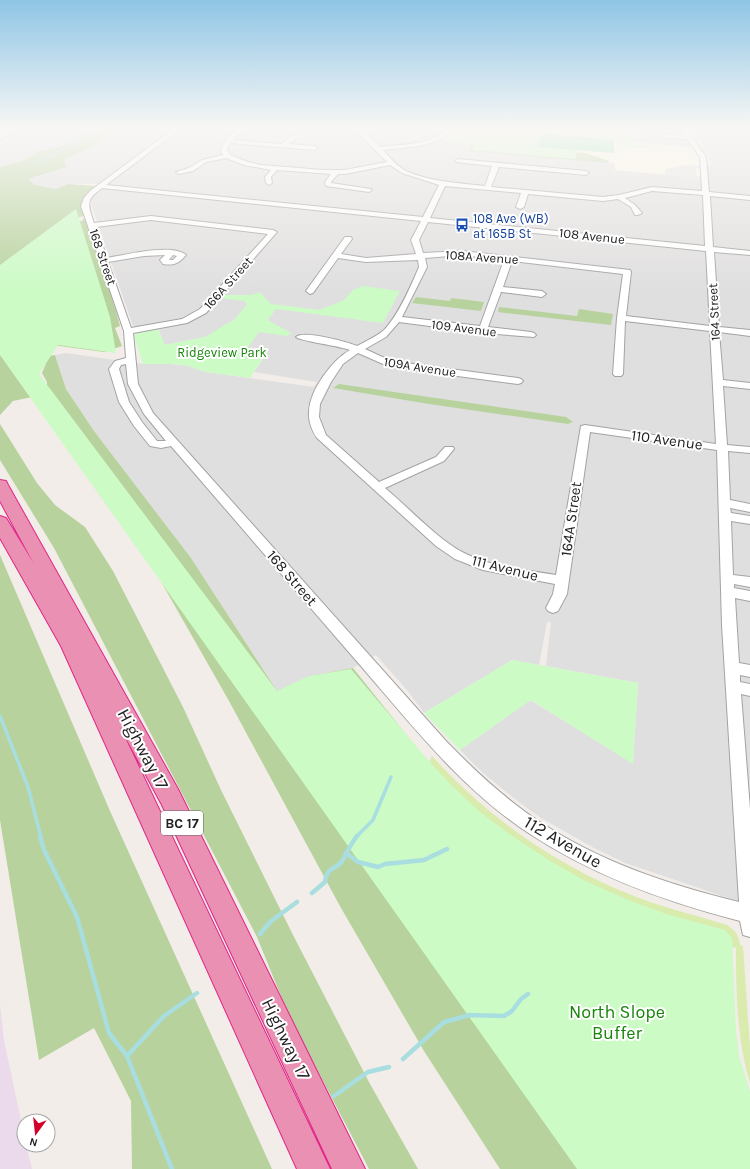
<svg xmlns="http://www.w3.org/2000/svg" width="750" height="1169" viewBox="0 0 750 1169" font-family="Karla,sans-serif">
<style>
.residential{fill:#e0dfdf}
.industrial{fill:#ebdaeb}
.education{fill:#fffae4}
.grass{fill:#d9ecae}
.forest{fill:#b7d29d}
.park{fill:#ccfbc6}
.pitch{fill:#86e2ac}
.parking{fill:#e2e2e2}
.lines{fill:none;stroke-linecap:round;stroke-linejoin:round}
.stream-far2{stroke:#a8dee0;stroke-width:1.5}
.stream-far1{stroke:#a8dee0;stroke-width:3.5}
.stream{stroke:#a8dee0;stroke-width:4.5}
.minor-casing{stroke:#a3a3a3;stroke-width:2}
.highway-casing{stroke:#e02689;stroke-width:2}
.minor{fill:#fff;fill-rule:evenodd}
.highway{fill:#ea90b2;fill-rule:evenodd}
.labels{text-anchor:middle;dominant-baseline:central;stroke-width:4;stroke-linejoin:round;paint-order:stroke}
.far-transit-label{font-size:13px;fill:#164399;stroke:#fff;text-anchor:start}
.far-street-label{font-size:13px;fill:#222;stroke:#fff}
.far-park-label{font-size:13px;fill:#17860a;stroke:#fff}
.shield{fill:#fff;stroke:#646464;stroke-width:1}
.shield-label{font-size:14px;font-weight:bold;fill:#222}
.street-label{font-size:15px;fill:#222;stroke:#fff}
.near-street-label{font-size:18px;fill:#222;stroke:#fff}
.near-park-label{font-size:18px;fill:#17860a;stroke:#fff}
</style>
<rect width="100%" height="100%" fill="#f2ede8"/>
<path class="residential" d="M0,127h103l-45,20 -18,4 -18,10 -22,6z
M119,127h122l-18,15 1,16 46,13 70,4 57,-10 -13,-15 33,-3 31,-7 263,26 -2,-9 -15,-30h56v776l-22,-5 -76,-26 -27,-9 -31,-15 -53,-30 -21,-15 -37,-30 -23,-23 70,-50 103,63 5,-80 -92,-17 5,-44h-4l-8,43 -27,-5 -88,53 -17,-23 -31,-35 -23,13 -43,8 -33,15 -86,-133 -97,-127 -28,-42 -11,-34 11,-2 77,11h29l16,2 18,6 108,15 3,-5 -63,-10 8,-12 -57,-23 -41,8 -7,-21 -17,2h-7l-42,-122 1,-4 5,-7 13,-9h-42l-12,5 -21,-4 -7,-6 39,-12 -3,-7 37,-17 1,-5z
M247,127h104l34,35 -47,10 -87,-8 -17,-7 -6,-7 1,-6 3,-1 72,6 2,2 6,1 6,-1 3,-4 -4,-1 -10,1 -18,-3 8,-7 10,-2 -4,-3 -8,1 -12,11h-3l-46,-4z
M400,127h51l-4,7 -28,10 -38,3 -16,-14 3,-2z
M681,127l1,8 -9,1 -10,-3 -5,2 8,3 19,1 12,9 -63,-6 1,-10 -52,-4z"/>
<path class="industrial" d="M0,1004l4,37 20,93v11h2l6,24h-32z"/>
<path class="education" d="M580,135l54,7 63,6 3,6 2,15 -2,1 1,8 -86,-8v-7l-40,-4z"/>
<path class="grass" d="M432,756c55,61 125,110 202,140 30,12 62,19 93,29 8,5 12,10 13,20l3,1 7,101v36c-13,-43 -14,-90 -14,-135l-162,-63 -112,-84 -33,-39z"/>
<path class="forest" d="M103,127h16l-17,11 -1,5 -37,17 3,7 -39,12 7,6 21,4 12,-5 28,2c-13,9 -17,14 -12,30l-5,1 -1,4h4l1,-2 2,-1 31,93 4,15 -5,2 7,18 -18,6 -59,-8 -13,53 -19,4 -13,14v-248l22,-6 18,-10 18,-4z
M474,142l111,11 24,8 -2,2 -138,-12 2,-7z
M416,297l34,4 1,-3 33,4 -3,9 -69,-8z
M499,307l78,9 2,-7 34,5 -2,11 -113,-13z
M55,355l11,34 28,42 97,127 86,133 33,-15 43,-8 63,79 -8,13 312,409h-220l-76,-118 -83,-143 -112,-207 -74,-130 -109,-170 1,-19 -5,-9 7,-17z
M339,384l227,33 7,5 -5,2 -139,-20 -96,-16z
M0,424l37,59 18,22 30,22 28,44 70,136 38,83 73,147 76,147 48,85h-49l-80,-153 -32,-79 -203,-389 -54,-88z
M0,555l110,256 162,358h-140l-1,-68 -37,-73 -55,32 -39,-240z"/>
<path class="park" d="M457,127h126l52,5 -3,12 19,2 -1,2 -26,-1v-4h-7l1,-3 -37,-5 -6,24 -103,-9 2,-6 -28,-6 8,-5z
M76,209l34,108 6,36 -58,-8 -19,29 238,317 32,-15 42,-7 77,91 24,26 28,26 32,24 35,23 38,22 41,18 43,16 56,15 7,8 4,93 3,25 11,36v77h-173l-577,-814v-90z
M363,286l37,5 -17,32 -107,-14 -8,11 23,13 -4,3 -28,-4 -14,19 17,9 -12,18 -44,-6 -18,-6 -16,-2h-29l-9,-28 4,-3 20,-4 7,16 40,-8 30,-18 12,-15 -3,-3 -23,-3 3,-3h28l8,-3 11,12 49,6 24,-10 9,-10z
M512,660l126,23 -5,81 -102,-64 -71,50 -36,-37z"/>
<path class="pitch" d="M542,133l72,7v13l-77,-6z"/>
<path class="parking" d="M687,165l15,1v3l-6,-1 1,8h3l1,2 -35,-3 -1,-6z"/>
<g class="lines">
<path class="stream-far2" d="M34,165l54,-30 22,-8"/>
<path class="stream-far1" d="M0,716l28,71 13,50
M356,837l17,-17 18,-43"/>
<path class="stream" d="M40,836l4,14 33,67 32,116 18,23 45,113
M346,853l12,9 20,5 7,-3 39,-4 23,-11
M312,893l13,-11c2,-17 11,-11 17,-21 5,-9 9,-17 15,-25
M260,934l11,-13 26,-19
M127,1056l37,-40 33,-23
M403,1059l41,-37 26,-7 34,1 8,-5 9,-12 7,-5
M334,1096l34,-24 21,-5"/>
<g class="minor-casing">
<path id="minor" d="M11,127h8l-19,13v-5z
M176,127h7l-77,58 317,32 16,-32 -37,-12 -12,-8 -45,9h-7l-7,8v1l40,6 1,1 -3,2 -43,-6 -1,-4 6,-8 -54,-4 -6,7 1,6 -3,2 -3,-2 -1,-6 6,-7 -27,-5 -18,-7 -20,4 -13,9 -14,3 -3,-2 13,-4 13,-8 21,-5 -2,-6 5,-9 13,-13h7l-13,13 49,4 9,-8 9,-4 3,2c-4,4 -10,6 -14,10l26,2 3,2 -3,2 -85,-7 -3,6 3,6 18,7 13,3 62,5h22l42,-8 -35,-35 9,2 32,-2 -29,5 16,15c16,-2 32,-2 48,-7 10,-3 18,-13 28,-13 -18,21 -48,20 -73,23 7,8 14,16 23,21 24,11 53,12 79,15l7,-20 -36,-4 -1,-1 3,-2 128,12 3,2 -3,2 -87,-8 -8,20 112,10 16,-2 33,-8 50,4 -2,-34 -13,-18 -22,-1 -3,-2 3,-2 20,1 -3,-8h6l3,9 15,21 3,35 41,4v4l-40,-4 3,51 37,4v4l-36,-3 5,75 31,3v6l-31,-4 4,48 27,3v6l-27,-3 4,59 23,2v6l-22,-2 2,49 20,4v8l-20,-4 1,5 19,3v8l-19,-3 2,54 17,2v10l-16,-3v4l16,3v10l-15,-3 4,65 11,2v12l-10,-2v7l10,2v12l-9,-2 9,115v128l-7,-2 -3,-14c-74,-19 -146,-45 -210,-87 -68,-44 -118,-109 -170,-169 -63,-73 -126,-146 -189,-219l-10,2 -11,-2 -16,-20 -15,-24 -10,-33 6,-8 11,-3 -2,-27 -43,-125 3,-8 6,-7zM445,186l76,7 -5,14 4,2 4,-2 4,-13 75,7 15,-2 13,8 4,8h3l4,-2 -7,-8 -10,-7 27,-7 51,4 2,51 -275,-28zM102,188l319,33 -10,19 5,14 -50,4 -25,-4 11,-15 -1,-2h-6l-39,54 4,3 3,-1 25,-35 28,4 52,-2 1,7c-8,19 -21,49 -35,63 -8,7 -18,11 -27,16 -10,-4 -53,-16 -61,-9 4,4 44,9 54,13 -18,10 -40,40 -41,61 -1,9 3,20 8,27l119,108 19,13 28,11 72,14 -2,10 -7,14 2,3 5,2 5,-2 9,-17 23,-162 127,18 5,175 17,277c-69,-17 -139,-40 -199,-80 -35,-23 -65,-51 -94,-81l-293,-328 -15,-29 -5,-51 54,-10 19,-10 71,-81 -4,-2 -122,-14 -57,7c-6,-18 -9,-23 8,-35zM151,220l117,14 -68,75 -18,10 -51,9 -23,-66 36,-6 21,-1 -5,5 3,4c11,2 16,-1 23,-9 -13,-12 -62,0 -79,3l-11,-31zM428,222l278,29 4,75 -84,-10 5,-44 -1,-2 -168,-19 -39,2 -4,-13zM173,255l4,1 -4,4h-4zM462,255l42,5 -24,66 -78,-9 25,-50 -2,-9zM512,261l111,13 -6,44 -4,56 2,2h6l2,-2 2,-53 85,10 6,113 -131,-19 -4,1 -25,149c-30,-5 -65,-8 -92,-22 -26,-13 -56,-46 -79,-65l59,-27 10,-12 -1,-2h-8l-9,10 -57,25 -53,-47 -7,-18 1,-13 11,-22 12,-18 15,-11 32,14 128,17 3,-1 2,-2 -2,-2 -3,-1 -127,-17 -26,-12 21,-12 13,-15 84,11 51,4 2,-2 -2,-2 -3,-1 -43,-5 13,-35 41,5 4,-3 -4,-3 -39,-4zM126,364l2,20 16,30 22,27h-9l-15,-19 -13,-20 -10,-33 2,-4z"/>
</g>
<g class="highway-casing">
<path id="highway" d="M0,480l6,1 2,4 170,304 187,380h-33l-170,-364 -42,-78 210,442h-33l-236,-523 -61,-108v-22l6,2 28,46 -34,-63z"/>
</g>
<use href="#minor" class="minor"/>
<use href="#highway" class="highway"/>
</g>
<linearGradient id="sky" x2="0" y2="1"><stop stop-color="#8ec5e5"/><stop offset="0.44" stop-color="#f9f7f5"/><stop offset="1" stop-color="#f9f7f5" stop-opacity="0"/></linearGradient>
<rect width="750" height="291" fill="url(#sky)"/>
<defs>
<g id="bus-bare" transform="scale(1.08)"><path d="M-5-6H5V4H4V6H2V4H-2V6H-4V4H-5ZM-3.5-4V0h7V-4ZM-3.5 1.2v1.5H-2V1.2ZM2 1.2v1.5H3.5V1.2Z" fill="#1a4fb4" stroke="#fff" stroke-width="2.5" paint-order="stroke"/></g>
</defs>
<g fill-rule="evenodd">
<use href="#bus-bare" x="462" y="225"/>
</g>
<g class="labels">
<g class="far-transit-label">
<text x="473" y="218">108 Ave (WB)<tspan x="473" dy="15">at 165B St</tspan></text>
</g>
<g class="far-street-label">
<text transform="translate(592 236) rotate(6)">108 Avenue</text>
<text transform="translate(103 257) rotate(71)">168 Street</text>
<text transform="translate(482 257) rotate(4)">108A Avenue</text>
<text transform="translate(228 283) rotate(-48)">166A Street</text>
<text transform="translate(714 312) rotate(-93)">164 Street</text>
<text transform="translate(464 328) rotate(7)">109 Avenue</text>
<text transform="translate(420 367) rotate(9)">109A Avenue</text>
</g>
<g class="far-park-label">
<text x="222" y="352">Ridgeview Park</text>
</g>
<rect class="shield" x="161" y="811" width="42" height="24" rx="3"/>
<g class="shield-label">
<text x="182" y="823">BC 17</text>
</g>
<g class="street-label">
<text transform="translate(667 440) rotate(8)">110 Avenue</text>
<text transform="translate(571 519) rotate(-82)">164A Street</text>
<text transform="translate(505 568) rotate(14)">111 Avenue</text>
<text transform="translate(292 578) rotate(49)">168 Street</text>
</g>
<g class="near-street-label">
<text transform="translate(143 749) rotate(62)">Highway 17</text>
<text transform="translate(563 842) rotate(30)">112 Avenue</text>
<text transform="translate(286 1039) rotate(64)">Highway 17</text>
</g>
<g class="near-park-label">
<text x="617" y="1012">North Slope<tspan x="617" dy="21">Buffer</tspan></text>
</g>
</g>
<g transform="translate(36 1133) rotate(195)"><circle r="19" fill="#ffffff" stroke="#a7a7a7"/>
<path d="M0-3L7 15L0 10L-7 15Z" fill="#d30029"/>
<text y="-6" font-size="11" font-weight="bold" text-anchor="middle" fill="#222222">N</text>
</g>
</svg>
